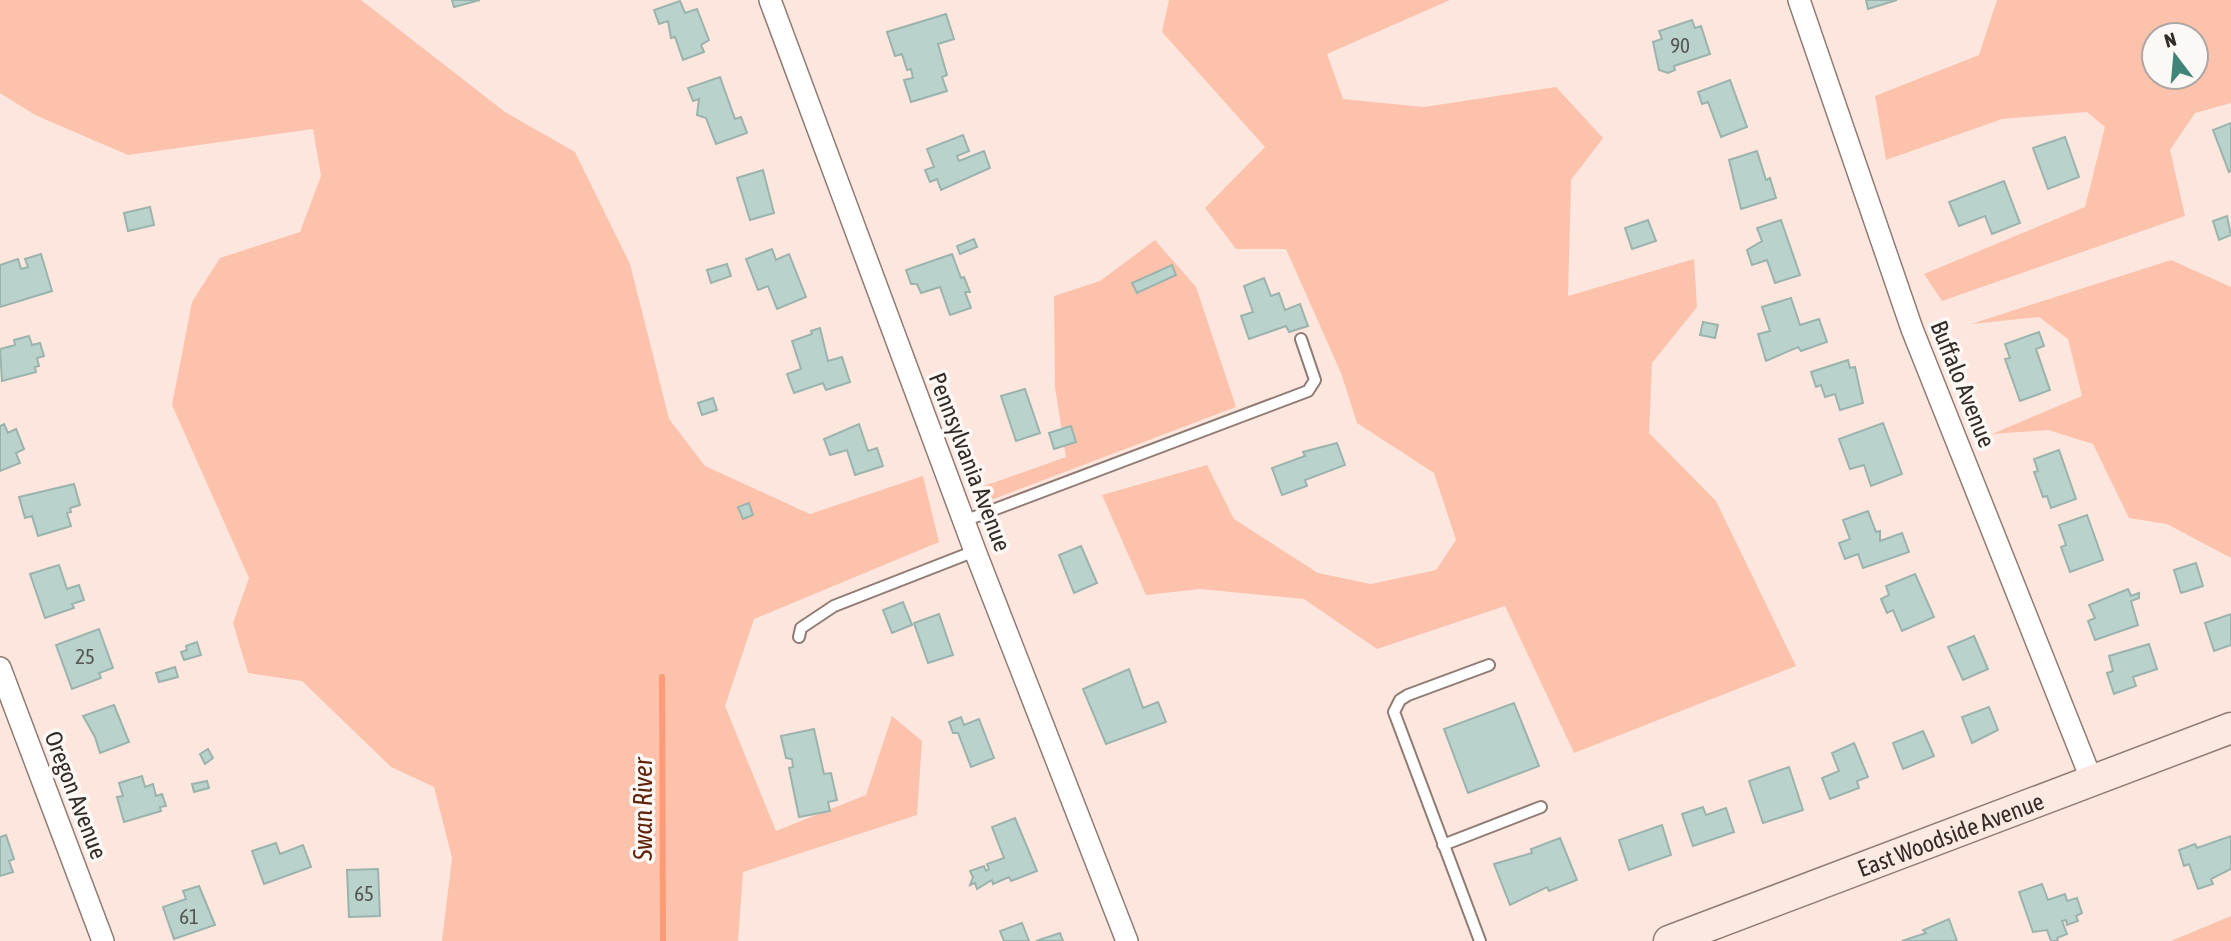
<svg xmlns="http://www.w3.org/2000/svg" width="2231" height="941" viewBox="0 0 2231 941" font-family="'Asap Condensed',sans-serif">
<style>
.green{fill:#fcc2ac;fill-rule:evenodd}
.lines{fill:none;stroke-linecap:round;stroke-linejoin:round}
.stream{stroke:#fd9b76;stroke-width:6}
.building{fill:#bad2cc;stroke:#9bb3ad;stroke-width:2}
.service-casing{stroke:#907c74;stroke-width:14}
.minor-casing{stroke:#907c74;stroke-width:24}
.secondary-casing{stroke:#907c74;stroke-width:33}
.service{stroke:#fff;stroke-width:10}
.minor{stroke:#fff;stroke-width:21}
.secondary{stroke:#fbe9e2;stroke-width:30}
.labels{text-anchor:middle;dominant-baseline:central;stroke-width:7;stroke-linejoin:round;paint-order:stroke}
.number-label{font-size:21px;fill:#555551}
.street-label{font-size:24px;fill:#332b28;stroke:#fcf8f6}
.water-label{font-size:26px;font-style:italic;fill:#62250c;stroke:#fcf8f6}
</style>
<rect width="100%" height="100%" fill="#fde6de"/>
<path class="green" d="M0,0h361l144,112 70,40 55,112 39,155 36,47 105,48 113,-38 16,66 -185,77 -29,87 51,125 90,-36 26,-79 30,25 -5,74 -174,57 -5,69h-296l10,-83 -18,-71 -43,-20 -89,-86 -54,-8 -15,-50 16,-45 -77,-173 20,-103 28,-44 80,-26 21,-56 -8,-47 -185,26 -93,-40 -35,-22z
M1169,0h281l-123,54 16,45 81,8 132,-20 47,51 -32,42 -3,116 126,-37 3,48 -45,56 -3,70 67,68 80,165 -222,87 -69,-147 -128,43 -73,-50 -104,-10 -54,6 -44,-100 105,-30 27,54 84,54 53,11 65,-14 20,-30 -22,-67 -77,-50 -16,-50 -55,-124h-50l-31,-41 60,-61 -103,-115z
M1997,0h234v103l-36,10 -25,37 15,66 -243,85 -18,-27 161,-67 20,-80 -18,-15 -85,7 -116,41 -11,-64 104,-41zM2154,35h42v42h-42z
M1155,240l41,47 40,120 -253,96 1,-17 82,-29 -11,-70 -1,-91 46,-15z
M2171,260l60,27v271l-64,-34 -38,-6 -36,-74 -45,-14 -56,4 90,-38 -14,-57 -29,-22 -68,7z
M2231,916v25h-60z"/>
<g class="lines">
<path class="stream" d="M662,677l1,264"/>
</g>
<path class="building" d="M452,0h28l-26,7z
M1866,0h31l-29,9z
M680,1l5,12 12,-4 12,31 -8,5 3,7 -21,8 -8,-23 -4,1 -3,-17 -9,3 -5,-14z
M946,14l8,25 -16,5 9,31 -5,2 5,14 -36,11 -7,-22 9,-2 -2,-9 -4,1 -5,-16 -7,2 -8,-24z
M1692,20l3,8 6,-2 9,28 -36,12 1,4 -7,3 -9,-3 -6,-28 9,-3 -3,-8z
M720,77l15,42 6,-2 6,16 -31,11 -10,-26 -9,-3 2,-16 -6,2 -5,-13z
M1730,80l17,47 -26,10 -13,-35 -6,2 -4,-12z
M2231,123v48l-2,1 -16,-42z
M963,135l6,16 -12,5 2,5 25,-10 6,17 -49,22 -4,-11 -7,3 -5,-12 9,-3 -7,-18z
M2065,137l14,40 -31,12 -15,-41z
M1757,151l9,29 4,-2 6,20 -35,11 -12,-49z
M763,170l11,43 -24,7 -13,-42z
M2004,181l16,42 -28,11 -7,-18 -26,10 -10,-24z
M150,207l4,18 -26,6 -4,-18z
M2227,216l4,19 -12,5 -6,-19z
M1648,220l8,21 -24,8 -7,-21z
M1781,220l19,55 -25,8 -8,-23 -15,5 -5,-15 15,-9 -5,-13z
M974,239l3,8 -17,7 -3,-8z
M772,249l4,11 13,-6 17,43 -29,12 -9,-23 -10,4 -12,-31z
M41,254l11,37 -52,16v-42l18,-6 3,10 7,-2 -3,-8z
M952,254l9,24 3,-1 6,15h-5l6,16 -21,7 -10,-28 -19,6 -4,-9h-6l-5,-14z
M727,264l4,12 -20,7 -4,-13z
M1172,265l4,10 -39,18 -5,-10z
M1264,278l7,18 8,-3 6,17 15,-6 8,22 -19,6 -3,-6 -37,13 -8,-23 12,-4 -9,-26z
M1791,298l9,27 19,-6 8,23 -26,9 -3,-4 -32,14 -8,-27 12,-3 -8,-24z
M1703,322l15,3 -3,13 -15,-3z
M820,328l8,33 14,-4 8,25 -24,8 -3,-7 -29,10 -7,-19 14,-5 -9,-28 20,-7 -1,-3z
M2039,332l5,14 -8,3 14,41 -30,11 -15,-42 5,-1 -5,-14z
M29,336l3,9 8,-2 4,13 -7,2 2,8 -4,1 1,5 -34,9 -2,-32 15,-4 -1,-5z
M1848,360l2,8 5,-1 8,36 -23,7 -5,-16 -10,3 -4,-12 -5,2 -5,-15z
M1025,389l15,44 -24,8 -15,-45z
M713,398l4,12 -15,5 -4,-12z
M1883,423l19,51 -31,12 -7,-21 -14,4 -11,-30z
M4,424l4,9 8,-4 8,20 -8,4 4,10 -20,8v-45z
M859,424l9,27 9,-3 6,18 -28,9 -8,-25 -17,5 -6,-16z
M1071,426l5,16 -22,7 -5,-16z
M1337,443l8,22 -40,15 2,6 -25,9 -10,-27 33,-12 -2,-4z
M2059,450l17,49 -25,9 -4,-12 -4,1 -9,-25 4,-1 -4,-12z
M74,484l6,21 -10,3 1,4 -4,1 4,13 -33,10 -6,-20 -7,2 -6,-21z
M749,503l4,12 -10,4 -5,-12z
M1868,511l8,21 4,-1v10l22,-8 7,19 -46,16 -5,-14 -13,5 -6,-16 11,-4 -7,-19z
M2087,515l16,45 -33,12 -9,-25 5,-2 -7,-20z
M1081,546l16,37 -23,10 -15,-38z
M2196,563l7,23 -22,7 -7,-23z
M59,565l8,24 12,-4 5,15 -12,4 2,4 -29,10 -15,-44z
M1915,574l19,43 -32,14 -9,-21 -6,3 -6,-14 8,-4 -3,-9z
M2128,589l3,7 8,-3v5l-8,3 7,24 -43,15 -7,-19 7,-3 -6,-13z
M903,602l9,23 -20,8 -9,-23z
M939,614l14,41 -25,8 -14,-40z
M2231,614v31l-17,6 -9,-28z
M99,629l14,39 -14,5 2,5 -29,11 -16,-44z
M1974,636l14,33 -25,11 -15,-33z
M197,642l4,13 -17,5 -3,-8 6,-2 -1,-4z
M2149,644l8,25 -24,8 3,9 -22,8 -7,-21 6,-2 -4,-15z
M175,667l3,10 -19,5 -3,-9z
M1129,669l14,39 15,-6 8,20 -60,22 -23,-55z
M1514,703l25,63 -71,27 -24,-64z
M114,705l15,37 -29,11 -5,-16 -12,-21z
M1989,707l9,23 -26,13 -10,-26z
M961,717l3,8 15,-6 15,39 -23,9 -13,-34h-5l-4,-11z
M814,729l10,45 7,-1 6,27 -9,2 2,9 -31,6 -10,-49 4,-1 -1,-8 -6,-1 -5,-22z
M1923,731l11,25 -31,13 -10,-26z
M1854,743l14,34 -11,4 2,7 -29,11 -8,-21 17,-7 -7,-18z
M208,749l5,9 -8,6 -5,-10z
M1789,767l14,43 -40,13 -14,-42z
M142,776l3,11 8,-3 3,12 6,-2 4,12 -6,1 1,4 -37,11 -7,-25 6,-1 -4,-13z
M207,781l2,7 -15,4 -2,-8z
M1703,807l3,8 20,-7 8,24 -41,14 -11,-32z
M1015,818l22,53 -26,10 -2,-4 -16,7 -1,-4 -15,9 -2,-6 -5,2 3,-8 -3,-6 14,-5 2,5 3,-2 -2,-5 17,-6 -12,-31z
M1662,825l9,30 -42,15 -10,-30z
M6,835l8,24 -5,2 4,11 -13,4v-39z
M2231,836v33l-20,10 2,5 -15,5 -9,-25 -5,2 -5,-16 16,-6 2,4z
M1560,838l17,42 -28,11 -2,-4 -37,18 -16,-41 38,-11 -1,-4z
M276,843l4,11 23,-9 8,22 -47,17 -12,-33z
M378,869l2,47 -31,1 -2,-47z
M2042,884l6,16 17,-6 2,7 10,-3 5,15 -6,3 2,5 -11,4 -1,-5 -4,1 5,13 -10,4 1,3h-7l-4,-11 -14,2 -14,-40z
M199,886l16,39 -41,14 -11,-32 23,-8 -3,-8z
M1949,919l8,22h-55l24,-8 -3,-3z
M1022,923l7,18h-25l-4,-10z
M1060,933l3,8h-27z"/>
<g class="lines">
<g class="service-casing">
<path id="service" d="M964,521l344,-130 7,-11 -14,-41
M799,637l2,-9 33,-22 141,-55
M1443,845l98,-38
M1480,941l-86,-229 6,-12 8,-5 81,-30"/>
</g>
<g class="minor-casing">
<path id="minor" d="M770,0l205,551 152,390
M1799,0l113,329 180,452
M0,668l103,273"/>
</g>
<g class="secondary-casing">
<g id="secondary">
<path id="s1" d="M1669,941l562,-213"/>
</g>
</g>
<use href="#service" class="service"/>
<use href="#minor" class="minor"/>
<use href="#secondary" class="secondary"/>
</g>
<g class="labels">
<g class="number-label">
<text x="1680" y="45">90</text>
<text x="85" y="656">25</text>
<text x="364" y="893">65</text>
<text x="189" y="916">61</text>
</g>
<g class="street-label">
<text transform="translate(1963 384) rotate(68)">Buffalo Avenue</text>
<text transform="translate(970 462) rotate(69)">Pennsylvania Avenue</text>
<text transform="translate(76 795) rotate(69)">Oregon Avenue</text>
<text stroke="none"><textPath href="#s1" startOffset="301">East Woodside Avenue</textPath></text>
</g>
<g class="water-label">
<text transform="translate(643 809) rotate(-90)">Swan River</text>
</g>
</g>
<g transform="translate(2175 56) rotate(344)"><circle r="33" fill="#fcf8f6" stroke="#aca6a4" stroke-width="2"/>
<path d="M0-5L12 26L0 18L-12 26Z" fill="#408478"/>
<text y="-10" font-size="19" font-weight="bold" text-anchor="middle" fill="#332b28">N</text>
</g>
</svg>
